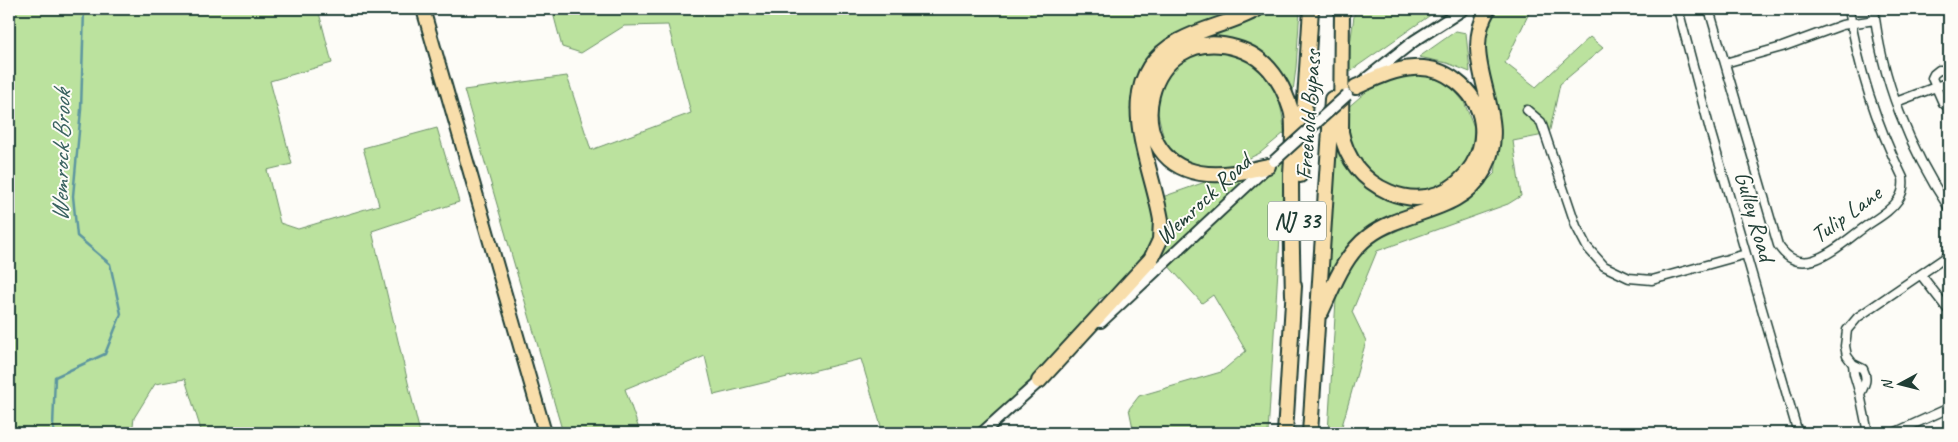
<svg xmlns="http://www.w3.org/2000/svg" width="1958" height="442" viewBox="0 0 1958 442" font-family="Caveat,sans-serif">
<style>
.green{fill:#bbe29e;stroke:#6d9069}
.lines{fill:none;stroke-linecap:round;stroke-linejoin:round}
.stream{stroke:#5d969f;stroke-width:2.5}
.minor-casing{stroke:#1f3d34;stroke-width:11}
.tertiary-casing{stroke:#1f3d34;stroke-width:14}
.primary-casing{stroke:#1f3d34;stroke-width:16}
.motorway-casing{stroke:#1f3d34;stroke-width:18}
.minor{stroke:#fdfcf7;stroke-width:8}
.tertiary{stroke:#fdfcf7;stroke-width:10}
.primary{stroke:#f8deab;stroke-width:12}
.motorway{stroke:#f8deab;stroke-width:14}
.tertiary-bridge-casing{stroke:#1f3d34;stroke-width:14;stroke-linecap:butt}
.tertiary-bridge{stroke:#fdfcf7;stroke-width:10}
.labels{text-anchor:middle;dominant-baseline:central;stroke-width:4;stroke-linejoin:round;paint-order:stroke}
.shield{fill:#fdfcf7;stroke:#62766e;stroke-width:1}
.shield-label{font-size:22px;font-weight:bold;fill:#1f3d34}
.street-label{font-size:24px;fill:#1f3d34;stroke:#fdfcf7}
.water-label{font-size:25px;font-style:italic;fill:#396260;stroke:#fdfcf7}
</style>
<rect width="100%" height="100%" fill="#fdfcf7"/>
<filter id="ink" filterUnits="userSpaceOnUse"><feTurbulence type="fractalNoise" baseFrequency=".02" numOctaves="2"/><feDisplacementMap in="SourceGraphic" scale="10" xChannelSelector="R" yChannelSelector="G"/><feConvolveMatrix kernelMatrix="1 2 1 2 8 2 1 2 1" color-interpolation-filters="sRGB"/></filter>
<g filter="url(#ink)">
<path class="green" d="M9,9h309l14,54 -62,18 22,83 -25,6 13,53 18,6 81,-24 -16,-57 74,-20 22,74 -87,29 48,202h-218l-17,-54 -30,5 -21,34 -2,15h-123z
M552,9h691l-96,49 -17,51 21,92 134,-47 -17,279h-134l-5,-24 10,-13 82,-24 25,-21 -33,-56 -11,8 -36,-40 -68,37 9,16 -121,117h-103l-22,-74 -147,36 -9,-39 -80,33 15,43 -77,1 -99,-343 103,-14 24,74 100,-37 -23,-88 -44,1 -43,27 -19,-6z
M1266,9h34l-4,59 -4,31 -20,-36 -34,-22 -39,-2 52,-20z
M1355,9h84l-93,65z
M1474,9h57l-26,54 31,24 54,-50 13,11 -43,36 -11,50 -36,7 8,55 -13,8 -131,47 -25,61 14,29 -26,92h-12l10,-167 30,-23 99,-42 28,-28 5,-35z
M1456,31l10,2 4,39 -23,-9 -28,-6z
M1208,50c8,1 18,2 27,4 35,12 48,45 49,79l-24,20 -23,11 -26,4 -22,-4 -24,-20 -8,-35 3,-22 24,-30z
M1411,72l37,11 16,19 10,25 -2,26 -16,21 -19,16 -28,2 -28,-9 -16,-15 -14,-26 -5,-33 28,-24z
M1334,137l14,33 21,20 17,10 26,4h18l-70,31 -19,22 -14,28z"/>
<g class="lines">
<path class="stream" d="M55,433l-2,-7 2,-49 50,-23 16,-40 -11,-50 -33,-28 -4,-40 8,-86 3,-101"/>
<g class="minor-casing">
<path id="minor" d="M1678,9l32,121 88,303
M1709,9l69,236c24,38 60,1 84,-16 12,-9 28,-17 36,-29 5,-7 6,-14 5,-22 -27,-55 -45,-109 -54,-169
M1874,9c7,69 36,141 75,199
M1725,63l57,-16 60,-22 33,-5
M1949,73l-2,-3h-8l-5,4 -2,4 11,25 6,5
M1896,102l53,-20
M1527,110l14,12 35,104 11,21 17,19 25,12 23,2 94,-26
M1921,275l28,36
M1853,364l10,5c5,10 2,15 -3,25
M1868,433l-8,-39 -6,-20 -1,-10 -6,-8 -2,-10 2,-16 11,-13 91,-62
M1894,433l55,-25"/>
</g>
<g class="tertiary-casing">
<path id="tertiary" d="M1367,78l47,-37 50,-32
M1101,322l167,-156
M982,433l62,-56"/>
</g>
<g class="primary-casing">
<path id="primary" d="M423,9l122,424"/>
</g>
<g class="motorway-casing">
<path id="motorway" d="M1342,9l-1,123c5,27 22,49 48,60 71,30 129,-64 67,-111 -12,-9 -27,-14 -42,-13 -21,1 -40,11 -58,19
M1268,166c-22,5 -45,11 -68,7 -85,-15 -55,-152 36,-125 29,8 46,33 55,62 4,11 1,49 0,64 0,40 1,81 2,121
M1300,175l11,-166
M1321,312c13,-27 23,-57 48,-76 35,-27 92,-22 115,-66 30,-57 -28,-106 4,-161
M1039,381l112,-122 9,-19 1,-20c-10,-60 -54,-140 18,-179 25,-14 54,-18 78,-32
M1285,433l9,-147
M1310,433l22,-334"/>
</g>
<use href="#minor" class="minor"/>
<use href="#tertiary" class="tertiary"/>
<use href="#primary" class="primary"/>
<use href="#motorway" class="motorway"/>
<g class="tertiary-bridge-casing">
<path id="tertiary-bridge" d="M1274,161l73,-66"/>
</g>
<use href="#tertiary-bridge" class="tertiary-bridge"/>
</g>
</g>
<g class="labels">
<rect class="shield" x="1268" y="201.5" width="58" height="39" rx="4"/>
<g class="shield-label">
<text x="1297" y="221">NJ 33</text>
</g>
<g class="street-label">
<text transform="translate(1308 115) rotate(-86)">Freehold Bypass</text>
<text transform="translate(1203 199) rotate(-43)">Wemrock Road</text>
<text transform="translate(1846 214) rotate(-36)">Tulip Lane</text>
<text transform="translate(1755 216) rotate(74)">Gulley Road</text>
</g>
<g class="water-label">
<text transform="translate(61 156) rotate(-89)">Wemrock Brook</text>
</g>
</g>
<rect width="1958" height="442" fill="none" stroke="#fdfcf7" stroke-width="30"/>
<rect x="15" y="15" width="1928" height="412" fill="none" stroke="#1f3d34" stroke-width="2" filter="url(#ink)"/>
<g transform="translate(1900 384) rotate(263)" stroke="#fdfcf7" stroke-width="4" paint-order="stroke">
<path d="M0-4L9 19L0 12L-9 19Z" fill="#1f3d34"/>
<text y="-8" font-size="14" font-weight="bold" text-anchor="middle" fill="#1f3d34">N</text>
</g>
</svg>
